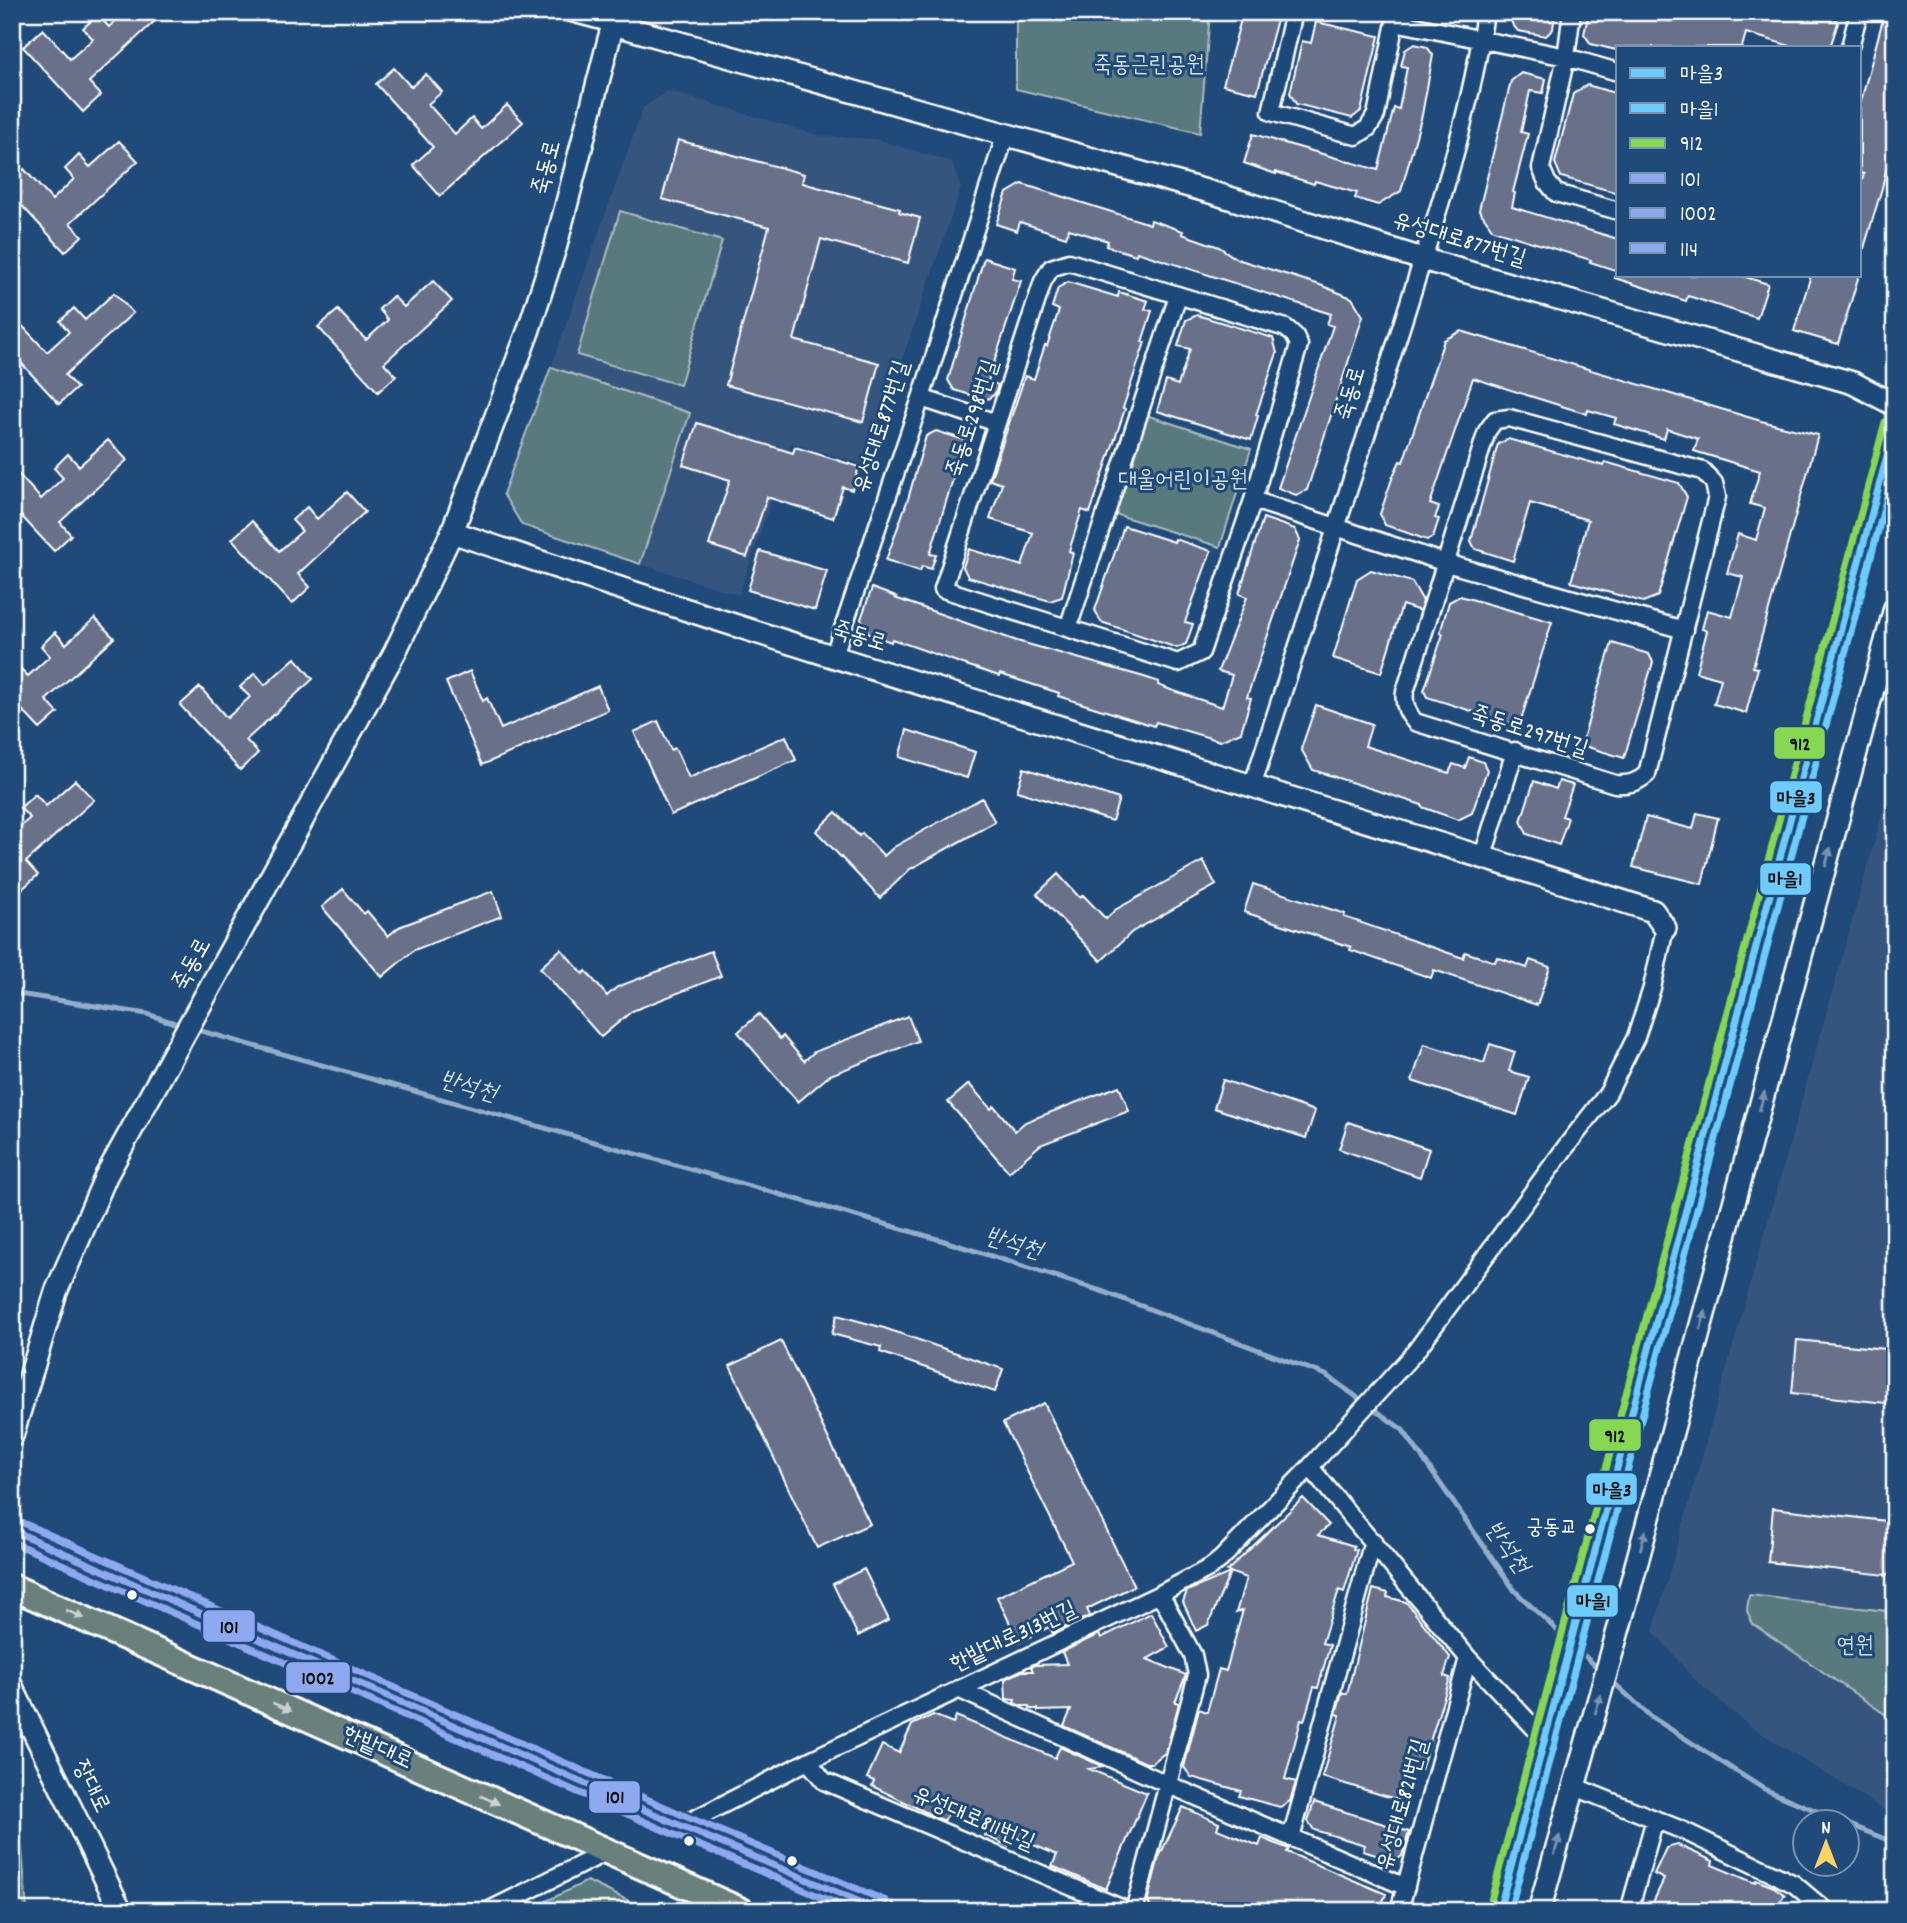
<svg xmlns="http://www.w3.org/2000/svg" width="1907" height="1923" viewBox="0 0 1907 1923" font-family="Dekko,'Poor Story',sans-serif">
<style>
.built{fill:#35557f}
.green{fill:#58797e;stroke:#acbcbe;stroke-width:2}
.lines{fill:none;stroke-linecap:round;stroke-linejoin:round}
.stream{stroke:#94aeca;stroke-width:5}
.building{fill:#68708a;stroke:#fff;stroke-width:2}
.street-casing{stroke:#fff;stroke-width:21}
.secondary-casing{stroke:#fff;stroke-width:26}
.primary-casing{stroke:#fff;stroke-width:30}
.street{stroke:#1f4a7a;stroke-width:16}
.secondary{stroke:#1f4a7a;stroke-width:21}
.primary{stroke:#6a807d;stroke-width:24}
.bus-1-casing{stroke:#1f4a7a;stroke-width:12}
.bus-2-casing{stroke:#1f4a7a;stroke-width:12}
.bus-3-casing{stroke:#1f4a7a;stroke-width:12}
.bus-4-casing{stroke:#1f4a7a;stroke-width:12}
.bus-5-casing{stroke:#1f4a7a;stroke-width:12}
.bus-6-casing{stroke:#1f4a7a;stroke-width:12}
.bus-1{stroke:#6dcbfe;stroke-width:7}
.bus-2{stroke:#6dcbfe;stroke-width:7}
.bus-3{stroke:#86d852;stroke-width:7}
.bus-4{stroke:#8fa9f0;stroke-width:7}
.bus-5{stroke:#8fa9f0;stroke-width:7}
.bus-6{stroke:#8fa9f0;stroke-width:7}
.oneway{fill:#7992af}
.oneway2{fill:#cbd3d2}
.bus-dot{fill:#fff;stroke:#1f4a7a;stroke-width:2.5}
.labels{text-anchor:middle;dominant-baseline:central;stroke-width:6;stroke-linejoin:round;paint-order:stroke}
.bus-label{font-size:21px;fill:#fff;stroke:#1f4a7a;text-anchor:end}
.park-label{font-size:23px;fill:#d5dedf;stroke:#1f4a7a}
.street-label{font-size:23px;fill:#fff;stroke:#1f4a7a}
.water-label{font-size:24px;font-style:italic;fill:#d2dde9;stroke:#1f4a7a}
.line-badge{stroke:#1f4a7a;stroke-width:2.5}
.pale-badge-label{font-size:19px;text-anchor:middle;font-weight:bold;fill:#111}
</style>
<rect width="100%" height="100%" fill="#1f4a7a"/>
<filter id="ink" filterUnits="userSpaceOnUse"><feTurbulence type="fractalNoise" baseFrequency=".0143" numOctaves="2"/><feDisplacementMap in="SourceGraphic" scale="14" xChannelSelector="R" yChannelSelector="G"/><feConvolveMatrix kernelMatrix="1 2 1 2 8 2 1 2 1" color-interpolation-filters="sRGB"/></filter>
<g filter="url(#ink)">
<path class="built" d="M668,91l153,45 54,3 77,23 9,26 -95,277 -75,-22 -52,152 -99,-31 50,-151 -139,-46 92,-259z
M1895,768v1049l-147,-92 -53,-45 -42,-49z"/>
<path class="green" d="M1016,12h194l-10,121 -184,-44z
M620,211l102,30 -42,144 -103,-30z
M551,367l139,46 -50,151 -118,-39 -19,-31z
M1146,415l105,34 -31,98 -105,-33z
M1749,1595l146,17v109l-142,-97 -6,-13z
M12,1830l10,20 5,61h-15z
M587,1881l63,30h-124z"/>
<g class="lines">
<path class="stream" d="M12,993l135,21 37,12
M194,1029l747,211 163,52 222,83 77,55 112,161 50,47
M1575,1647l26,24
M1611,1680l39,36 114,73 79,33
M1848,1824l47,19"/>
</g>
<path class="building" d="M124,12h25l7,8 -67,62 12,13 -18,17 -60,-65 20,-18 27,30 23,-20 -10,-11 15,-13 11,12z
M1243,12h36l-22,81 -34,-8z
M1513,12h42l-2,17 -7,7 -28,-5 -6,-7z
M1589,12h50l31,9 3,-9h146l15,5 4,6 -8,24h-36l-48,-14 -4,14h-126v3l-25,-6 -7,-10z
M1883,19l12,3v107l-13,59 -18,60 -4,-1v-60l4,-13 -4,-1v-68z
M1316,22l63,14 -18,75 -9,7 -56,-14 -6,-11 12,-52 9,2z
M1414,44l13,3 6,8 -11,60 -21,76 -23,14 -23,-7 2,-5 -42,-12 -1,3 -38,-12v2l-32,-11 9,-29 125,36 16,-62 5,1 8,-42 -6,-1 4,-16z
M394,68l17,19 15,-13 16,18 -14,12 27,30 17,-16 9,11 26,-24 16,17 -83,74 -27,-31 20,-18 -57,-63z
M1521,73l25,6 -3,14 -13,-2 -9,41 7,2 -15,58 2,1 -3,14 106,32v32l-28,-9 1,-2 -98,-30 -14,-20 32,-129z
M1587,85l31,9v99l-57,-16 -6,-14 18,-69z
M678,140l126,34 -2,9 98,26 -1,3 21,6 -12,45 -87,-24 -27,101 85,23 -16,59 -137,-37 43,-158 -107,-28z
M119,141l19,20 -68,62 12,13 -17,16 -53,-57v-15l12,-11 28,31 22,-21 -9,-10 14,-14 11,12z
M1022,184l128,40 1,-4 32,11 -1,3 37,13 18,12 83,26 32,13 11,18 -56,174 -11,5 -18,-7 55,-162 -6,-2 4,-10 -194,-62 -1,3 -30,-9 2,-5 -39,-12 -3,8 -46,-15 -3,9 -21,-7 11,-31z
M984,258l31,10 -3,11 9,2 -33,100 10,4 -3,9 -9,6 -32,-10 -6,-10z
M1616,275h123l29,9 -11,34 -69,-22 -2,5 -71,-23z
M1811,275h48l-21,69 -44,-13z
M433,281l19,20 -68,62 12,13 -18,16 -60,-65 20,-17 28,30 22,-20 -9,-11 14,-13 11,11z
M1068,282l50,15 1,-5 29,9 -3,8 7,2 -10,31h3l-22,66 2,1 -35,104 -8,-3 -13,41 4,2 -11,44 -12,4 -82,-24 -5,-10 6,-18 53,17 11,-33 -43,-14 12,-35 -12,-4 35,-104 9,3 11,-34 2,1 12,-36 -7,-3 6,-19z
M114,293l19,20 -68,62 12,13 -18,16 -47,-51v-38l35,37 22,-20 -9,-11 14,-13 11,12z
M1197,315l76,23 4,15 -21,62 2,1 -7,24 -94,-29 9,-30 12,4 12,-36 -12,-3 8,-26z
M1461,331l300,90 57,14 -65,232 5,1 -12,45 -32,-9 7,-25 -25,-7 11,-41 -5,-2 5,-19 25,7 11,-40 -16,-4 11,-39 18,6 9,-32 -15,-4 10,-33 -66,-20 4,-12 -31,-10 -3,10 -50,-15 2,-6 -28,-8 -1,4 -114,-36 -43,126 9,3 -4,11 4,1 -6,18 -6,3 -42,-15 -5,-11 13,-38 7,-15 3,1 41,-122z
M697,423l96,30 2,-6 64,20 -7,23 -9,-3 -10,31 -66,-21 -20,60 -38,-12 21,-65 -47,-15z
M936,431l29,9 -35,114 6,1 -5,14 -9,-3 -2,5 -34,-11 22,-61 18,-63z
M1508,439l96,27 1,-4 74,21 8,14 -29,99 -15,6 -72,-20 17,-62 -58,-17 -17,58 -38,-12 -4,-8 27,-97z
M108,440l19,20 -67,62 11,13 -17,16 -42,-45v-39l29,32 22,-21 -9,-10 14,-14 11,12z
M347,492l18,20 -67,62 12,13 -18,17 -60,-65 20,-18 27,30 23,-20 -10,-11 15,-13 10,12z
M1263,518l32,11 5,11 -53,157 4,1 -10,34 -21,9 -64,-19 -2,4 -96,-30 1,-3 -59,-19 -1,2 -36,-12 -71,-25 -1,3 -22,-8 -8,-15 11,-31 24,9 -1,1 122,43 127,36 15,5 -1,3 13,5 51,17 10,-32 -14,-4 29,-74 -8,-3z
M1124,526l50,16 1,-3 36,12 -26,71 8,2 -7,20 -9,4 -76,-26 -6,-12z
M760,551l67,20 -12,39 -67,-20z
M1371,570l41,12 11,19 -3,10 -18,-6 -21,68 -48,-15 24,-79z
M1460,596l92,26 -33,104 -92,-29 -3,-6 19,-57 -3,-1 9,-31z
M95,618l19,20 -68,62 12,13 -18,16 -28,-30v-39l16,16 22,-20 -9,-10 14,-14 11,12z
M1612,643l37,11 4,8 -29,96 -43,-13z
M295,658l18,21 -67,61 12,13 -18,17 -60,-65 20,-18 27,31 23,-21 -10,-10 15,-14 10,12z
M470,671l13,30 4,-3 14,31 97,-43 10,24 -126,55 -36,-83z
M1316,705l56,19 -7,22 84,27 4,-9 12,4 4,-11 14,5 4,8 -15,43 -14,7 -36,-13v-2l-109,-35 -12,-21z
M658,721l13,29 4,-2 14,30 97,-42 10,24 -125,55 -37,-83z
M907,730l68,22 -8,26 -68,-21z
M1024,768l95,31 -7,22 -95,-30z
M75,780l19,20 -68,62 12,13 -18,16 -8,-8v-49l18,-16 -10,-10 15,-14 11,12z
M1534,781l22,8 3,-8 14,4 -11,31 6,2 -9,27 -32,-11 -6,-13z
M982,798l13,24 -85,47 -30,29 -64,-67 20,-19 23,24 3,-3 22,23 10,-9z
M1697,813l21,5 -16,66 -69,-17 13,-50 47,12z
M1203,861l13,24 -84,47 -31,29 -64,-67 21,-20 22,24 3,-3 23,24 9,-9z
M1253,884l92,30 -1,3 119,41 2,-6 30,10 2,-5 30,11 3,-8 20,7 -13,38 -103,-35 -3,8 -81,-28 1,-3 -107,-35z
M343,889l21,25 3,-3 21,25 11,-9 94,-36 9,25 -88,34 -32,27 -60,-70z
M561,949l22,25 3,-3 21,25 10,-9 94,-36 10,25 -89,35 -31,26 -61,-69z
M759,1014l21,25 3,-3 21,25 10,-9 94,-36 10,25 -88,34 -32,27 -60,-70z
M1424,1044l60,19 6,-19 25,8 -6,19 20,6 -12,38 -105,-34z
M1223,1080l92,31 -9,27 -92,-30z
M969,1084l22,25 3,-3 21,25 10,-9 94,-36 10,25 -89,34 -31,27 -61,-70z
M1348,1122l81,27 -9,28 -81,-28z
M837,1315l47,13 119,41 -8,23 -115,-40 1,-5 -49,-13z
M1797,1340l98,10v54l-103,-11z
M781,1341l89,183 -53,24 -87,-182z
M1044,1403l90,183 -47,23 3,7 -37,17 -4,-6 -30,15 -22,-45 75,-36 -69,-138z
M1303,1498l26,27 -11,10 36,11 -1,3 4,1 -13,42 -5,-2 -17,53 8,2 -12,43 -4,-1 -10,34 -3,-1 -16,59 11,3 -6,19 -10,6 -41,-11 2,-5 -50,-14 -7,-10 15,-58 8,3 12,-43 7,2 17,-61 -7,3 10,-35 -19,-7z
M1773,1508l122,14v54l-127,-14z
M864,1569l25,51 -31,16 -25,-52z
M1230,1573l-22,52 -12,6 -13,-29 4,-11z
M1373,1589l15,4 -1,4 19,5 44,55 -6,19 6,2 -29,92 -12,-4 -10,34 -77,-23 18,-62 -4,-1 6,-22 5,2z
M1151,1613l18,34 -22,12 39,16 -11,27 4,1 -13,49 -14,11h-6l-82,-37 7,-16 -33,1v-2h-8l-1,-3h-8l-7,-3 1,-3 -9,-1 -1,-20 17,-8h11l-2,-4 4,-2 32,-1 -5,-12 37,-18 2,4z
M933,1715l20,8 3,-7 99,42 5,-11 44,20 -15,2 58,24 -41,96 -54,-23 5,-11 -44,-19 -5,10 -24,-11 2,-5 -38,-17 -4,8 -72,-35 2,-5 -7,-3 15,-33 17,8 13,-28z
M1314,1802l95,30 -7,24 -7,5 -32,-10 2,-6 -51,-15 -6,-9z
M1183,1807l36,16 -2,6 42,17 3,-8 27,11 -2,3 99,42 -7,17h-228l-3,-12 11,-42z
M1678,1845l35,16 -1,4 43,18 1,-3 18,7 11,8 -12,16h-70l-11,-5 -2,5h-41l15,-32 -10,-5 12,-26z"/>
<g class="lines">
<g class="street-casing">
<path id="street" d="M568,12l45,12
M1294,12l-23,100 85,24 12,-8 8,-13 21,-103
M1572,12l-6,45 -25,111 6,14 9,11 62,18
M1395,22l171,35 52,15
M1850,47l9,-35
M1069,262l217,66 9,8 4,9 -46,155 -52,152 -23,11 -235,-74 100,-308 8,-13z
M921,398l76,25
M1509,418l194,53 11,12 3,14 -70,277c-10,9 -19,11 -32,10l-200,-62c-8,-9 -12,-18 -10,-30l82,-261 8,-11z
M1253,500l193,63 238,67
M1068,628l110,-332
M833,658l88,-260 85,-265
M1252,787c50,-151 99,-302 147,-453 33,-105 71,-212 86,-322
M1483,856l32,-105
M1310,1467l158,191 76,80
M958,1689l209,95 239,103
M808,1761l16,20 304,130
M1573,1786l111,45 110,53 32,27
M681,1826l127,-65 352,-167 51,-27 10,-8 89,-92 105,-115 150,-204 43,-55 28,-56 16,-49 13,-60
M1291,1838l82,-297
M488,1911l118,-59
M1134,1911l63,-236 -4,-20 -33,-61
M1399,1911l69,-253
M1629,1911l26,-92"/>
</g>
<g class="secondary-casing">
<path id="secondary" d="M613,24l604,170 205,65 431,124 42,22
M452,532c398,136 801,251 1201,379l12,17
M12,1436l44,-144 50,-116 289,-524 57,-120 76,-200 28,-87 60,-233
M12,1687l109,224
M1499,1911l396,-1486
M1539,1911l86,-305 270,-998"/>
</g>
<g class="primary-casing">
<path id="primary" d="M12,1530l669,296 201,85
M12,1587l730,324"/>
</g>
<use href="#street" class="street"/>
<use href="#secondary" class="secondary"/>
<use href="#primary" class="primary"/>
<g class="bus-1-casing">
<path id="bus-1" d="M1499,1911l396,-1485"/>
</g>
<g class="bus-2-casing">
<path id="bus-2" d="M1510,1911l385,-1444"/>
</g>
<g class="bus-3-casing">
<path id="bus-3" d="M1489,1908l396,-1486"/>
</g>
<g class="bus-4-casing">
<path id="bus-4" d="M12,1530l669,296 200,85"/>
</g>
<g class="bus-5-casing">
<path id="bus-5" d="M12,1542l665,294 177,75"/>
</g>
<g class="bus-6-casing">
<path id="bus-6" d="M16,1520l669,296 201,85"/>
</g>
<use href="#bus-1" class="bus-1"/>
<use href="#bus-2" class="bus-2"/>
<use href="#bus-3" class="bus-3"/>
<use href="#bus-4" class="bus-4"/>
<use href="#bus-5" class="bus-5"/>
<use href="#bus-6" class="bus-6"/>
</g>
<defs><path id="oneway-solid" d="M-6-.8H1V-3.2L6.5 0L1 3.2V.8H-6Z" transform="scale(1.75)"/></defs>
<g class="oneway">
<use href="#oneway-solid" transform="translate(1828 857) rotate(-75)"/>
<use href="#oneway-solid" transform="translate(1762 1101) rotate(-75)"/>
<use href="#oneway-solid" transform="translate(1703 1320) rotate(-75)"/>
<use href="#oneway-solid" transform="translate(1643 1540) rotate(-75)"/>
<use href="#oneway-solid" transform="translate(1598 1704) rotate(-74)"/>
<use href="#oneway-solid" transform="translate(1557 1845) rotate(-75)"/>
</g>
<g class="oneway2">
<use href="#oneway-solid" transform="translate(75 1614) rotate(24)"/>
<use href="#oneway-solid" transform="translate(282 1707) rotate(24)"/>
<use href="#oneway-solid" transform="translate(490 1800) rotate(24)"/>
</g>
</g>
<g class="bus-dot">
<circle cx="1590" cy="1529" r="6"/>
<circle cx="132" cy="1595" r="6"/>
<circle cx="689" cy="1841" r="6"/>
<circle cx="792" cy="1861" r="6"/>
</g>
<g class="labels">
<g class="bus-label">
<text x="1577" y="1529">궁동교</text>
</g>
<g class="park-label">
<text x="1149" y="66">죽동근린공원</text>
<text x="1183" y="481">대울어린이공원</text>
<text x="1855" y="1647">연원</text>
</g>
<g class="street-label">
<text transform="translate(548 168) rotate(-75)">죽동로</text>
<text transform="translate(1459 241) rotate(17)">유성대로877번길</text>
<text transform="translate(1352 394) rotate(-73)">죽동로</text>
<text transform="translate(974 419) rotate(-72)">죽동로298번길</text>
<text transform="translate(883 427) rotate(-72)">유성대로877번길</text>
<text transform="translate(859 638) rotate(17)">죽동로</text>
<text transform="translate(1529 733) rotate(18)">죽동로297번길</text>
<text transform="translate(193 965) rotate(-61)">죽동로</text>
<text transform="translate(1014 1638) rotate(-25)">한밭대로313번길</text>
<text transform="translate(377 1749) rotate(24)">한밭대로</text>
<text transform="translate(90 1787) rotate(64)">장대로</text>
<text transform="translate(1404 1805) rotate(-74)">유성대로821번길</text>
<text transform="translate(973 1820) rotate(23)">유성대로811번길</text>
</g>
<g class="water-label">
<text transform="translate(468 1088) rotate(16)">반석천</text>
<text transform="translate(1013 1245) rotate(17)">반석천</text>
<text transform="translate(1506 1548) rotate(55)">반석천</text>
</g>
</g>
<g class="line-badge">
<rect x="1773" y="726" width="53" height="34" rx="7" fill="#86d852"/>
<rect x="1769" y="780" width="54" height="34" rx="7" fill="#6dcbfe"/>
<rect x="1759" y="862" width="53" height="34" rx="7" fill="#6dcbfe"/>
<rect x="1588" y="1418" width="54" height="34" rx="7" fill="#86d852"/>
<rect x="1585" y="1472" width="53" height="34" rx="7" fill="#6dcbfe"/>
<rect x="1566" y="1584" width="53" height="34" rx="7" fill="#6dcbfe"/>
<rect x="202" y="1609" width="54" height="34" rx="7" fill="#8fa9f0"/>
<rect x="285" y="1661" width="66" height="33" rx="7" fill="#8fa9f0"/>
<rect x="588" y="1780" width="53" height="34" rx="7" fill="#8fa9f0"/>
</g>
<g class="pale-badge-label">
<text x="1800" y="750">912</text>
<text x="1796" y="804">마을3</text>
<text x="1785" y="885">마을1</text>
<text x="1615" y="1442">912</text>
<text x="1612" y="1496">마을3</text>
<text x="1593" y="1607">마을1</text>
<text x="229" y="1633">101</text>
<text x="318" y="1684">1002</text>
<text x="615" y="1803">101</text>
</g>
<rect width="1907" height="1923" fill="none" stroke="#1f4a7a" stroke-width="42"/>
<rect x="21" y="21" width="1865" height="1881" fill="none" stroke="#fff" stroke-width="2.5" filter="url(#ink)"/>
<rect x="1616" y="46" width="245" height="231" fill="#1f4a7a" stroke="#7992af" stroke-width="2"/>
<rect x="1630" y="68" width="35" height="10" fill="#6dcbfe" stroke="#7992af" stroke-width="2"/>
<text x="1680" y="80" font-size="21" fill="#ffffff">마을3</text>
<rect x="1630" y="103" width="35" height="10" fill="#6dcbfe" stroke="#7992af" stroke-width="2"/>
<text x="1680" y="116" font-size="21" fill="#ffffff">마을1</text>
<rect x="1630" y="138" width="35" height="10" fill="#86d852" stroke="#7992af" stroke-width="2"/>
<text x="1680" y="150" font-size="21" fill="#ffffff">912</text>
<rect x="1630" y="173" width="35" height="10" fill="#8fa9f0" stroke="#7992af" stroke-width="2"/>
<text x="1680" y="186" font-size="21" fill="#ffffff">101</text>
<rect x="1630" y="208" width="35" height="10" fill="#8fa9f0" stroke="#7992af" stroke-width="2"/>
<text x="1680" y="220" font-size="21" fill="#ffffff">1002</text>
<rect x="1630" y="243" width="35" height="10" fill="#8fa9f0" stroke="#7992af" stroke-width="2"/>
<text x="1680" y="256" font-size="21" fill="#ffffff">114</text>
<g transform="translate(1826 1843)"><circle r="33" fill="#1f4a7a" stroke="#7992af" stroke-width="2"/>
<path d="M0-5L12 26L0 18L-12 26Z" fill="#ffd166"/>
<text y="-10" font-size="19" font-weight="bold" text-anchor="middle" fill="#ffffff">N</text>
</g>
</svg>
